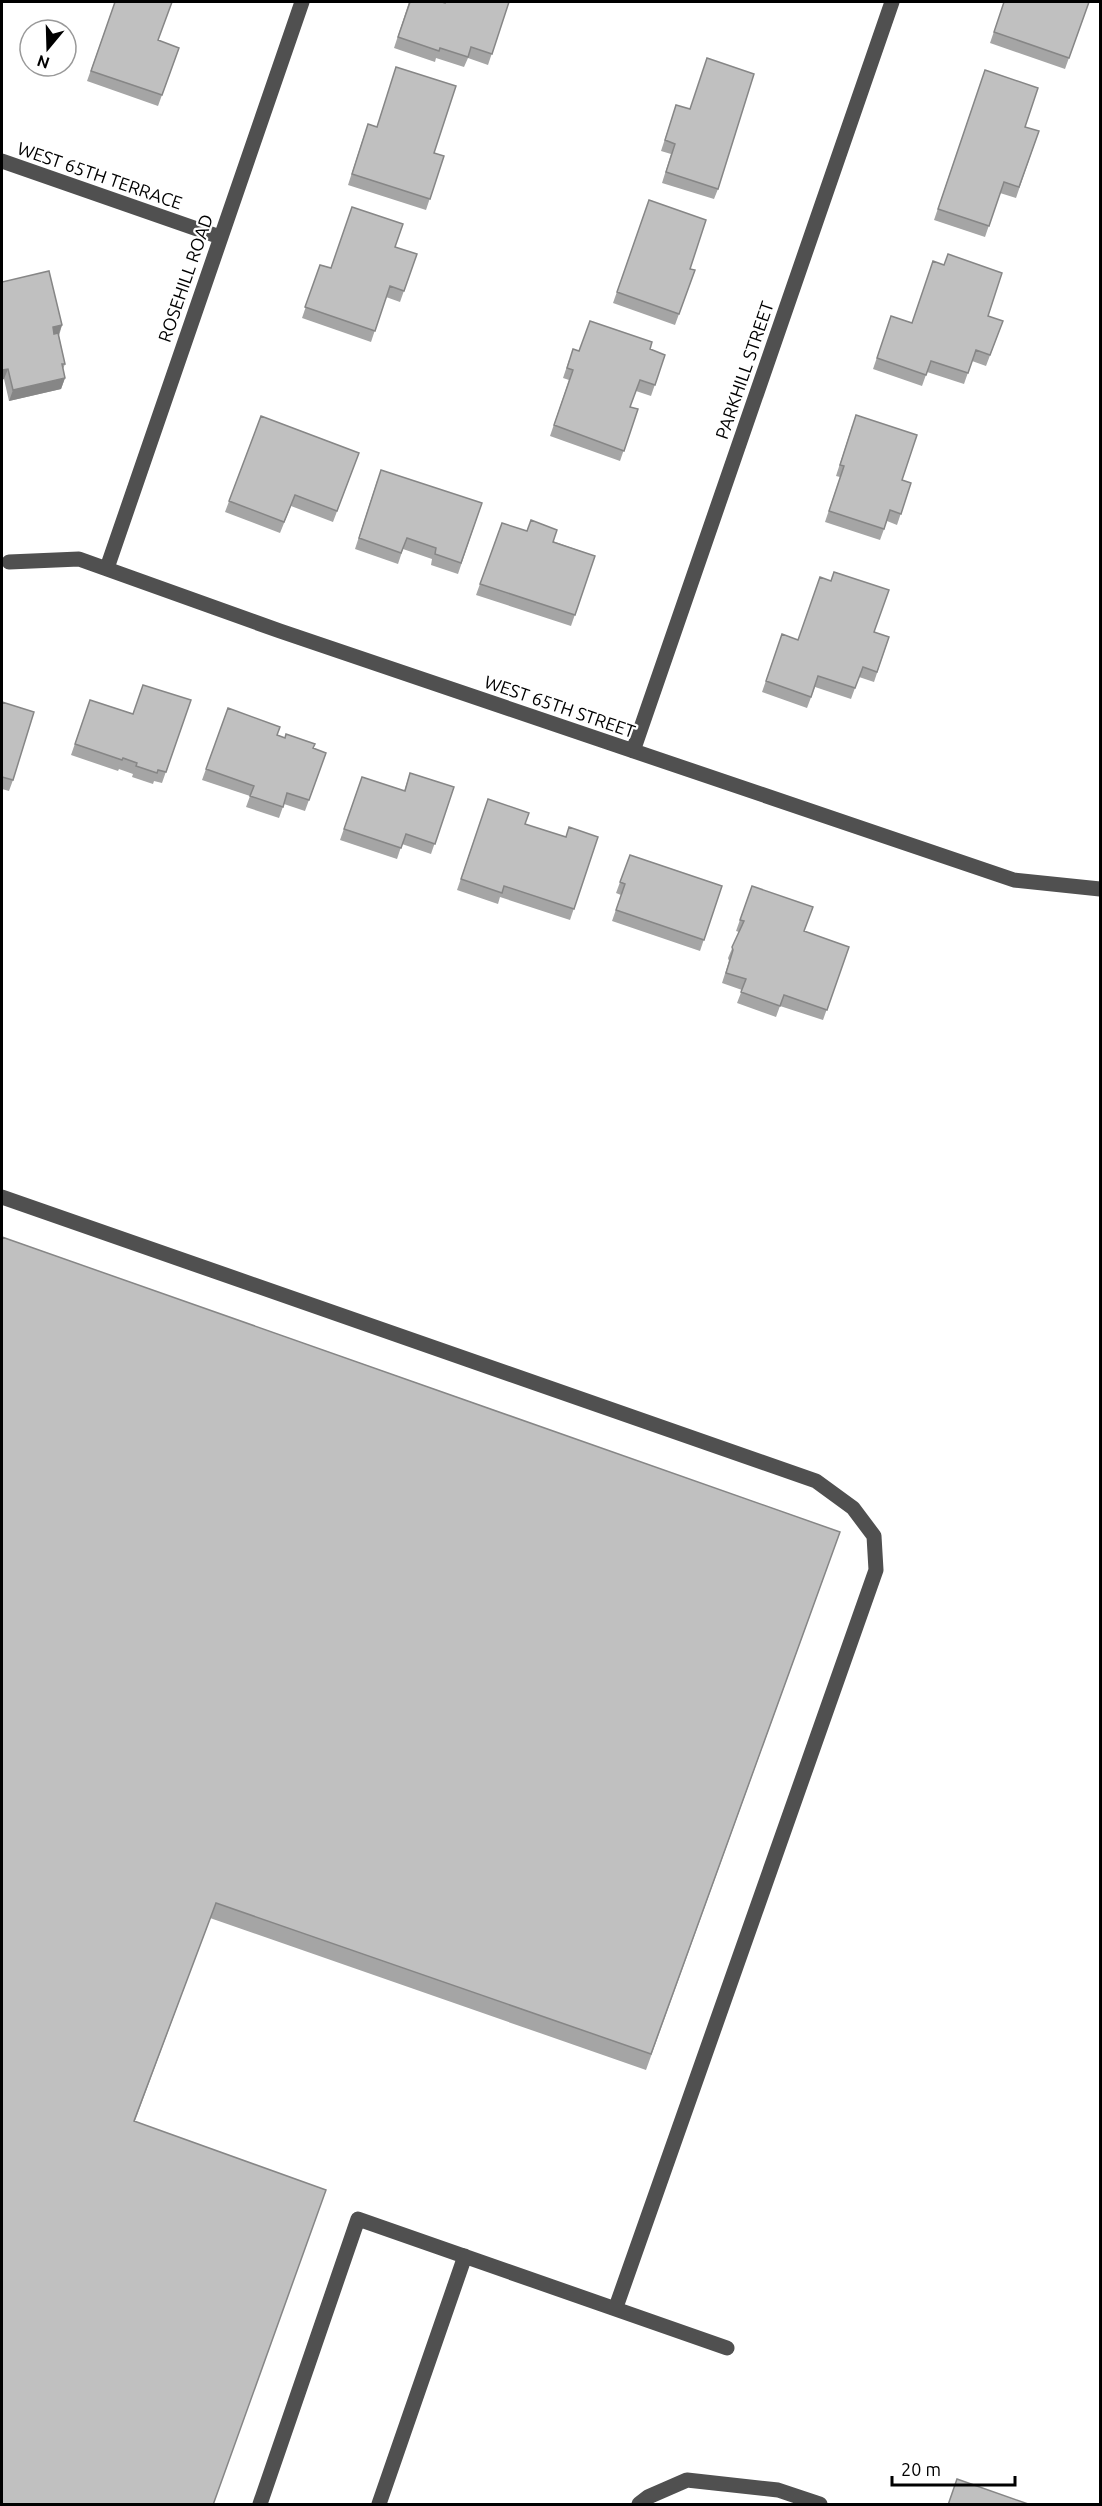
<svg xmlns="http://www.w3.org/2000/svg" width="1102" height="2506" viewBox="0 0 1102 2506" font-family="Ubuntu,sans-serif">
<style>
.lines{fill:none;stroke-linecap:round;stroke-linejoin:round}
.minor{stroke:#505050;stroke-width:15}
.wall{fill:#a5a5a5}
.shaded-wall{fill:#868686}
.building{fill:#c0c0c0;stroke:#868686;stroke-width:1.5}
.labels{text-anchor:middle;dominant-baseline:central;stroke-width:4.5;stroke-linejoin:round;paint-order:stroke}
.street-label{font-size:18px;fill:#000;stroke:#fff}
</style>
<rect width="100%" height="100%" fill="#fff"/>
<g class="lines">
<path class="minor" d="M2,161l218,76
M9,562l70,-3 201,72 734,249 86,9
M107,568l195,-566
M633,751l259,-749
M2,1197l814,284 37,27 21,28 2,34 -260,737
M260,2504l98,-285 369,129
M379,2504l86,-248
M639,2504l9,-7 39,-17 91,10 42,14"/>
</g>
<path class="wall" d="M115,2l43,38 21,8 -21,58 -71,-25z
M409,2h100l-21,63 -20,-7 -4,9 -28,-9 -1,4 -41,-14z
M1004,2h85l-24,67 -75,-26z
M985,70l40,57 14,4 -23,67 -16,-5 -15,44 -51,-17z
M676,105l42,84 -4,10 -52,-16 9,-29 -10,-3z
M364,135l70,18 10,3 -18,54 -78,-25z
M649,200l41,69 5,1 -20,55 -62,-22z
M395,247l22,7 -17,48 -14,-5 -15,45 -69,-24 18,-53 11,3z
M2,282l60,43 -3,11 6,28 -2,5 2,9 -4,11 -52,12 -5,-22z
M891,316l20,7 77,-7 15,5 -17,45 -14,-5 -8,23 -37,-12 -5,14 -49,-17z
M650,349l15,6 -14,41 -15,-5 -6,16 8,2 -18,52 -70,-25 19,-56 -6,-2 6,-18 10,-9z
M261,416l98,37 -26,69 -42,-16 -11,27 -55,-21z
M852,426l50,54 9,3 -14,42 -10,-4 -7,19 -55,-18 15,-45 -4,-1z
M377,481l105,22 -24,71 -27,-9 1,-6 -29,-10 -5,15 -43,-15z
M502,523l93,33 -24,70 -95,-31z
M874,632l15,5 -15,45 -15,-5 -8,22 -36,-12 -8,21 -45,-16 20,-58 16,6z
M90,700l43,14 58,-14 -29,83 -8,-2 -1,3 -21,-7 1,-3 -14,-5 -1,2 -47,-16z
M2,702l11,78 -4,11 -7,-2z
M228,708l49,27 49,18 -21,58 -21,-7 -5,14 -33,-11 4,-11 -48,-16z
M410,773l44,14 -23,67 -29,-10 -5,15 -57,-19 22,-63 42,14z
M488,799l37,25 41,13h32l-28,83 -70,-23 -2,7 -41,-14z
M630,855l92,31 -22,65 -88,-30 9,-26 -5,-2z
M752,886l52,45 45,16 -26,73 -43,-14 -4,11 -39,-14 5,-13 -20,-7 7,-22 -1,-3 11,-26 -3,-1z
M2,1237l838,295 -194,538 -436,-152 -75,203 -133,384z"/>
<path class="shaded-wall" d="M62,325l-4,11 -9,2 4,-11z
M8,369l-4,10 -2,1v-10z
M65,378l-4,11 -52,12 4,-11z"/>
<path class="building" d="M115,2h57l-14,38 21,8 -17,47 -71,-24z
M410,2h32l3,1v-1h64l-17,52 -21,-7 -3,10 -28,-9 -1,3 -41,-14z
M1004,2h85l-20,56 -75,-26z
M707,58l47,16 -36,115 -52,-17 9,-28 -10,-4 11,-35 14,4z
M396,67l60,19 -22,67 10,3 -14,43 -78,-25 16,-50 9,3z
M985,70l53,18 -13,39 14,4 -20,56 -15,-5 -15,44 -51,-17z
M649,200l57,20 -16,49 5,1 -16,44 -62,-22z
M352,207l51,17 -8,23 22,7 -13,37 -14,-5 -15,45 -70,-24 15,-42 11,3z
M948,254l54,19 -14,43 15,5 -13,34 -14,-5 -8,23 -37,-12 -5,14 -49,-17 14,-42 21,7 21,-62 11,4z
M49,271l13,54 -9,2 1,7 4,-1 7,31h-3l3,14 -52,12 -5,-21 -6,1v-88z
M590,321l62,21 -2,7 15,6 -10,30 -15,-5 -10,27 8,2 -14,42 -70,-26 19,-55 -6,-2 6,-19 6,2z
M856,415l61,20 -15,45 9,3 -10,31 -11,-4 -6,19 -55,-18 15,-45 -4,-1z
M261,416l98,37 -22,58 -42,-16 -11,27 -55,-21z
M381,470l101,33 -21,60 -26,-9 1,-6 -29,-10 -6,15 -42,-15z
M531,520l26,10 -4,12 42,14 -20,59 -95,-31 22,-61 25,8z
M834,572l55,18 -15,42 15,5 -12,35 -14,-5 -8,21 -37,-12 -7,21 -45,-16 16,-47 16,6 22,-63 11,4z
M143,685l48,15 -25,72 -8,-2 -1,3 -21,-7 1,-3 -14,-5 -1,2 -47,-16 15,-44 43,14z
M2,702l32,10 -21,68 -11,-3z
M228,708l52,19 -3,8 8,3 1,-4 29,10 -2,4 13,5 -17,47 -22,-7 -4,14 -33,-11 4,-10 -48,-17z
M410,773l44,14 -19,57 -29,-10 -5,14 -57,-19 18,-52 43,14z
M488,799l41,14 -4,11 41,13 3,-10 29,10 -24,72 -70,-23 -2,7 -41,-14z
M630,855l92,31 -18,54 -88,-30 9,-26 -5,-2z
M752,886l61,21 -9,24 45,16 -22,63 -43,-15 -4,11 -39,-14 5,-13 -20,-6 7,-23 -1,-3 12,-26 -4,-1z
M2,1237l838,295 -189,522 -435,-151 -82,218 192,69 -113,315h-211z
M957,2479l74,26h-83z"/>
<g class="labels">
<g class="street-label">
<text transform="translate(100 175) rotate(19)">WEST 65TH TERRACE</text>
<text transform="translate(185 278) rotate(-71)">ROSEHILL ROAD</text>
<text transform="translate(744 370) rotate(-71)">PARKHILL STREET</text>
<text transform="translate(560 706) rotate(19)">WEST 65TH STREET</text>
</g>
</g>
<rect width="1102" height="2506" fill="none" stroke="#000000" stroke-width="6"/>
<g transform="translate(48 48) rotate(199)"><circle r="28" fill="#ffffff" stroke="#999999" stroke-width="1.5"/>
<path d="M0-4.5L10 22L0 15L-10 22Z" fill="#000000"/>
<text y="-9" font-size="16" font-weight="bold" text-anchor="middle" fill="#000000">N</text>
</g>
<path d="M892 2476v9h123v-9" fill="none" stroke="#000000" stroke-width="3"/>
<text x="901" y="2476" font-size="18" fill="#000000" stroke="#ffffff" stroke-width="4.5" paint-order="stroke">20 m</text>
</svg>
